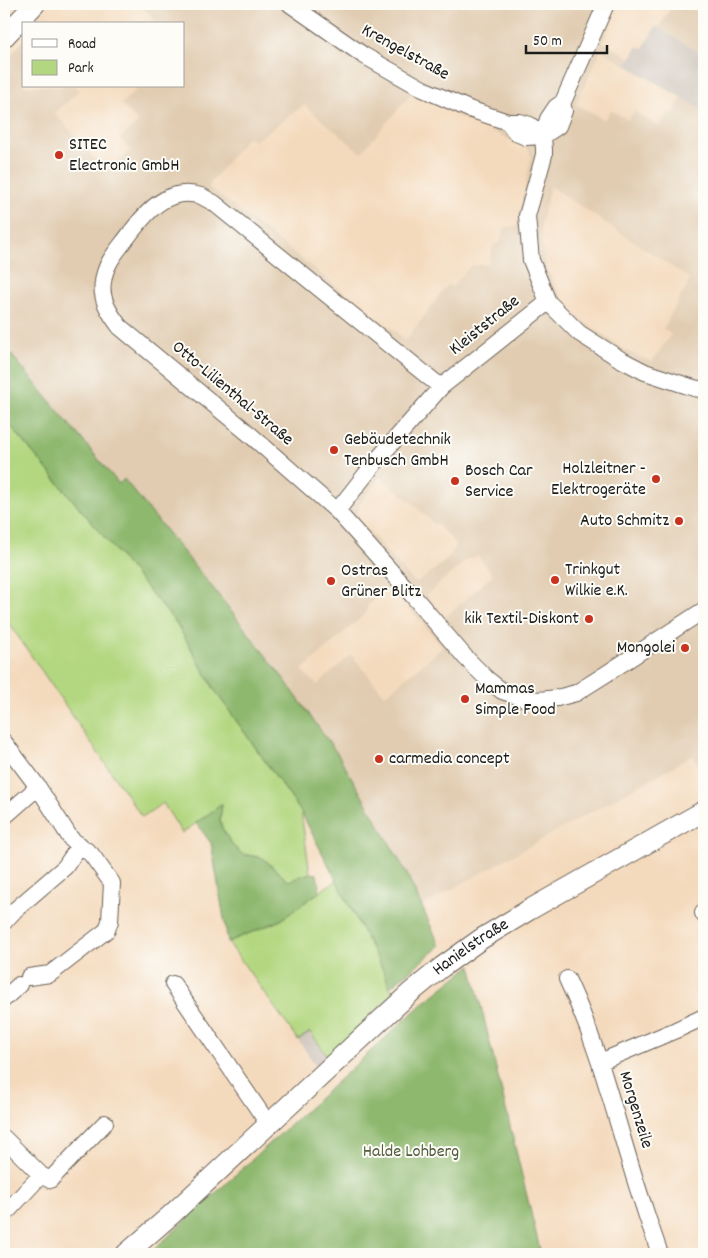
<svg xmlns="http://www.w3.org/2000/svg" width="708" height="1258" viewBox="0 0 708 1258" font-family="Dekko,sans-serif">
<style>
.built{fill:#e1ccb1;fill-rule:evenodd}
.industrial{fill:#ccc2b9}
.green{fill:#b3d780;stroke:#687a4e}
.forest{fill:#8eb86e;stroke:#556a45}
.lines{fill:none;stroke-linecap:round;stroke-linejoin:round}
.minor-casing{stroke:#685e54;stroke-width:18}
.major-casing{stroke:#685e54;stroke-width:22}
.minor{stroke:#fff;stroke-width:16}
.major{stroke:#fff;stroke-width:20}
.poi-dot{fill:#c8321e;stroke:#fdfcf7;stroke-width:2}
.labels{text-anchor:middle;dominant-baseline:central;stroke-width:4;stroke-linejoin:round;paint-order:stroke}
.street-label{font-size:18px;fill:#1c1c1c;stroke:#fdfcf7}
.poi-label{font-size:18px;fill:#1c1c1c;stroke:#fdfcf7;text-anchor:start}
.park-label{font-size:18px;fill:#515d3f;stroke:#fdfcf7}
</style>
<rect width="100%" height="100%" fill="#fdfcf7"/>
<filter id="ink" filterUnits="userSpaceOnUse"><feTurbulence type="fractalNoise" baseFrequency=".02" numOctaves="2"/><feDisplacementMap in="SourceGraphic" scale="10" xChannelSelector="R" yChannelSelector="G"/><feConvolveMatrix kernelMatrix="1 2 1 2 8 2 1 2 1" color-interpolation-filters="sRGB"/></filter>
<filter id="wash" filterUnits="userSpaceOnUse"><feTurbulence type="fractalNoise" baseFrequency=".0096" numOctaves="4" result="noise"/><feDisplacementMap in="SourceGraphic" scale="20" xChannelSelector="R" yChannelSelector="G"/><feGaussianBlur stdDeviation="1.12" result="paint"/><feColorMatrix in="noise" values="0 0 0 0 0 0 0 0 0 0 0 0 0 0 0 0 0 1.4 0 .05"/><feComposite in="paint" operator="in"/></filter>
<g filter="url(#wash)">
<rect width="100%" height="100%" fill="#f4dabd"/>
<path class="built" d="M140,4h479l-16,38 28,16 -5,7 -25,-15 -25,54 28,16 7,-10 17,10 6,-9 25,16 11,-16 3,2 9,-15 22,13v663l-12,-18 -270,150 -17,-36 -66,-114 -55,-77 -60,-77 -100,-123 -5,5 -115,-138v-284l20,-22v46h50l5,5 -24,22 51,59 25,-22 -11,-11 18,-17 -17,-18 19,-18h44v-62h-26zM411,94l114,53 4,4 2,6 -14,69 -13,2 -4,14 -7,4 -4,18 -19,2 -18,21 -4,-3 -42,56 -197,-153 3,-6 36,-45 7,5 49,-36 57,48zM550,186l140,93 -27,50 8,5 -19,28 -31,-14 -39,-28 -18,-18 -11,-19 -7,-17 -5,-31v-11zM380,477l29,23 25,24 2,-1 20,21 -8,15 -10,8 -21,15 -4,-1 -55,-62 1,-14zM478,556l15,19 -48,42 -19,-22 42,-36zM390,586l53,61 -58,48 -34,-40 -34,30 -15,-15 64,-57 2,-8z
M673,4h31v51l-48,-29 3,2z"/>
<path class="industrial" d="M656,26l48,29v56l-78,-46 12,-19 5,2z
M310,1032l18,25 -11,10 -19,-27z"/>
<path class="green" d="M4,418l173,206 39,68 85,120 9,61 -22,9 -25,-24 -21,-4 -6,-5 -7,-9 -7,-12 -2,-9 2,-14 -40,28 -19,-30 -21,14 -138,-201z
M337,881l47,91 9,22 -65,63 -18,-25 -12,8 -70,-98 53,-22 31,-23 8,-5 6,-5z"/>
<path class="forest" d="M4,346l115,138 5,-5 100,123 60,77 55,77 66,114 35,76 -50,41 -6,-15 -83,-160 -85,-120 -39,-68 -173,-206z
M222,804l-2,15 2,9 7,12 7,9 6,5 21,4 25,23 22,-8 7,1 3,18 -8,5 -31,23 -53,22 -17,-99 -15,-20z
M471,965l70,289h-392l272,-249z"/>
</g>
<g filter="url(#ink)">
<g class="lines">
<g class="minor-casing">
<path id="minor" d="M290,4l73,51 60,34 46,20 39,13h12l10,3 13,11
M606,4l-43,98 -7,5 -8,12 -5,17 1,13v6l-17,61 4,44 17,42 31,31 41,26 25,13 49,16 10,2
M508,122l8,11 10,4 17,-1 15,-10 6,-15 -2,-8
M441,387l-227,-184c-4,-2 -9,-5 -13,-7 -35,-11 -57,19 -75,43 -10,13 -21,25 -23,43 -3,17 7,32 17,45l127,105 90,79 77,86 51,60 22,22 15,12 21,7 16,2 18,-2 19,-5 30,-19 98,-64
M337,511l40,-51 64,-73 107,-85
M4,742l34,45 33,52 20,15 21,29 -2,38 -3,9 -57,44 -21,3
M4,817l34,-30
M703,913l1,2
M4,922l11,-12 50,-43 15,-22
M567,979c35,73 51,152 77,228 5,16 11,32 16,47
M173,984l96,141
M4,999l15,-14
M600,1062l76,-32 28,-13
M4,1138l37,37
M4,1215l37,-40 9,5 55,-57"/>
</g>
<g class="major-casing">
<g id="major">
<path d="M4,37l31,-33"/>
<path id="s1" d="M126,1254l45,-39 239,-222 32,-26 39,-28 48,-29 175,-99"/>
</g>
</g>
<use href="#minor" class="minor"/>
<use href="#major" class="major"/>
</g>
</g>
<g class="poi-dot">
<circle cx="59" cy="155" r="5"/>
<circle cx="334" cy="450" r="5"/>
<circle cx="656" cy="479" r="5"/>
<circle cx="455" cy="481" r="5"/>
<circle cx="679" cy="521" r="5"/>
<circle cx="555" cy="580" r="5"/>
<circle cx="331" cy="581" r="5"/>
<circle cx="589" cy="619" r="5"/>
<circle cx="685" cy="648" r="5"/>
<circle cx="465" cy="699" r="5"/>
<circle cx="379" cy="759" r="5"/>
</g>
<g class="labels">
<g class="street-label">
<text transform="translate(405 53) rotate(29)">Krengelstraße</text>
<text transform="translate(485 326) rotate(-39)">Kleiststraße</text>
<text transform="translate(232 394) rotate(40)">Otto-Lilienthal-Straße</text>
<text stroke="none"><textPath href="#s1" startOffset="462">Hanielstraße</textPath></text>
<text transform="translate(635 1110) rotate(73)">Morgenzeile</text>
</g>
<g class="poi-label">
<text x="69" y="145">SITEC<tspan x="69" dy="21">Electronic GmbH</tspan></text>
<text x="344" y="440">Gebäudetechnik<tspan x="344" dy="21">Tenbusch GmbH</tspan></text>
<text x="646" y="469" text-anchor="end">Holzleitner -<tspan x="646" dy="21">Elektrogeräte</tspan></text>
<text x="465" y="471">Bosch Car<tspan x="465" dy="21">Service</tspan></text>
<text x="669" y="521" text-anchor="end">Auto Schmitz</text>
<text x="565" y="570">Trinkgut<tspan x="565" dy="21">Wilkie e.K.</tspan></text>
<text x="341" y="571">Ostras<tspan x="341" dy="21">Grüner Blitz</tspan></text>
<text x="579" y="619" text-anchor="end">kik Textil-Diskont</text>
<text x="675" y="648" text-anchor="end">Mongolei</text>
<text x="475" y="689">Mammas<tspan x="475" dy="21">Simple Food</tspan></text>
<text x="389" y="759">carmedia concept</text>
</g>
<g class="park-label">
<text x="411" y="1152">Halde Lohberg</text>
</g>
</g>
<rect width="708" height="1258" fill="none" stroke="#fdfcf7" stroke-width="20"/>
<rect x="22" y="22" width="162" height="65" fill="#fdfcf7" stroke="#a3a29f"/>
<rect x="32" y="39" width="25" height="8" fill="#ffffff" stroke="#a3a29f"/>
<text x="68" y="48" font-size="15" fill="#1c1c1c">Road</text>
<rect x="32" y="60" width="25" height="15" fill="#b3d780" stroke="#a3a29f"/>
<text x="68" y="72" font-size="15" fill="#1c1c1c">Park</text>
<path d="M526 45v8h81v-8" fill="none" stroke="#1c1c1c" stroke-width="2.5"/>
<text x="533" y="45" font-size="15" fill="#1c1c1c" stroke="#fdfcf7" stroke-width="4" paint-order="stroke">50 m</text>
</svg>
